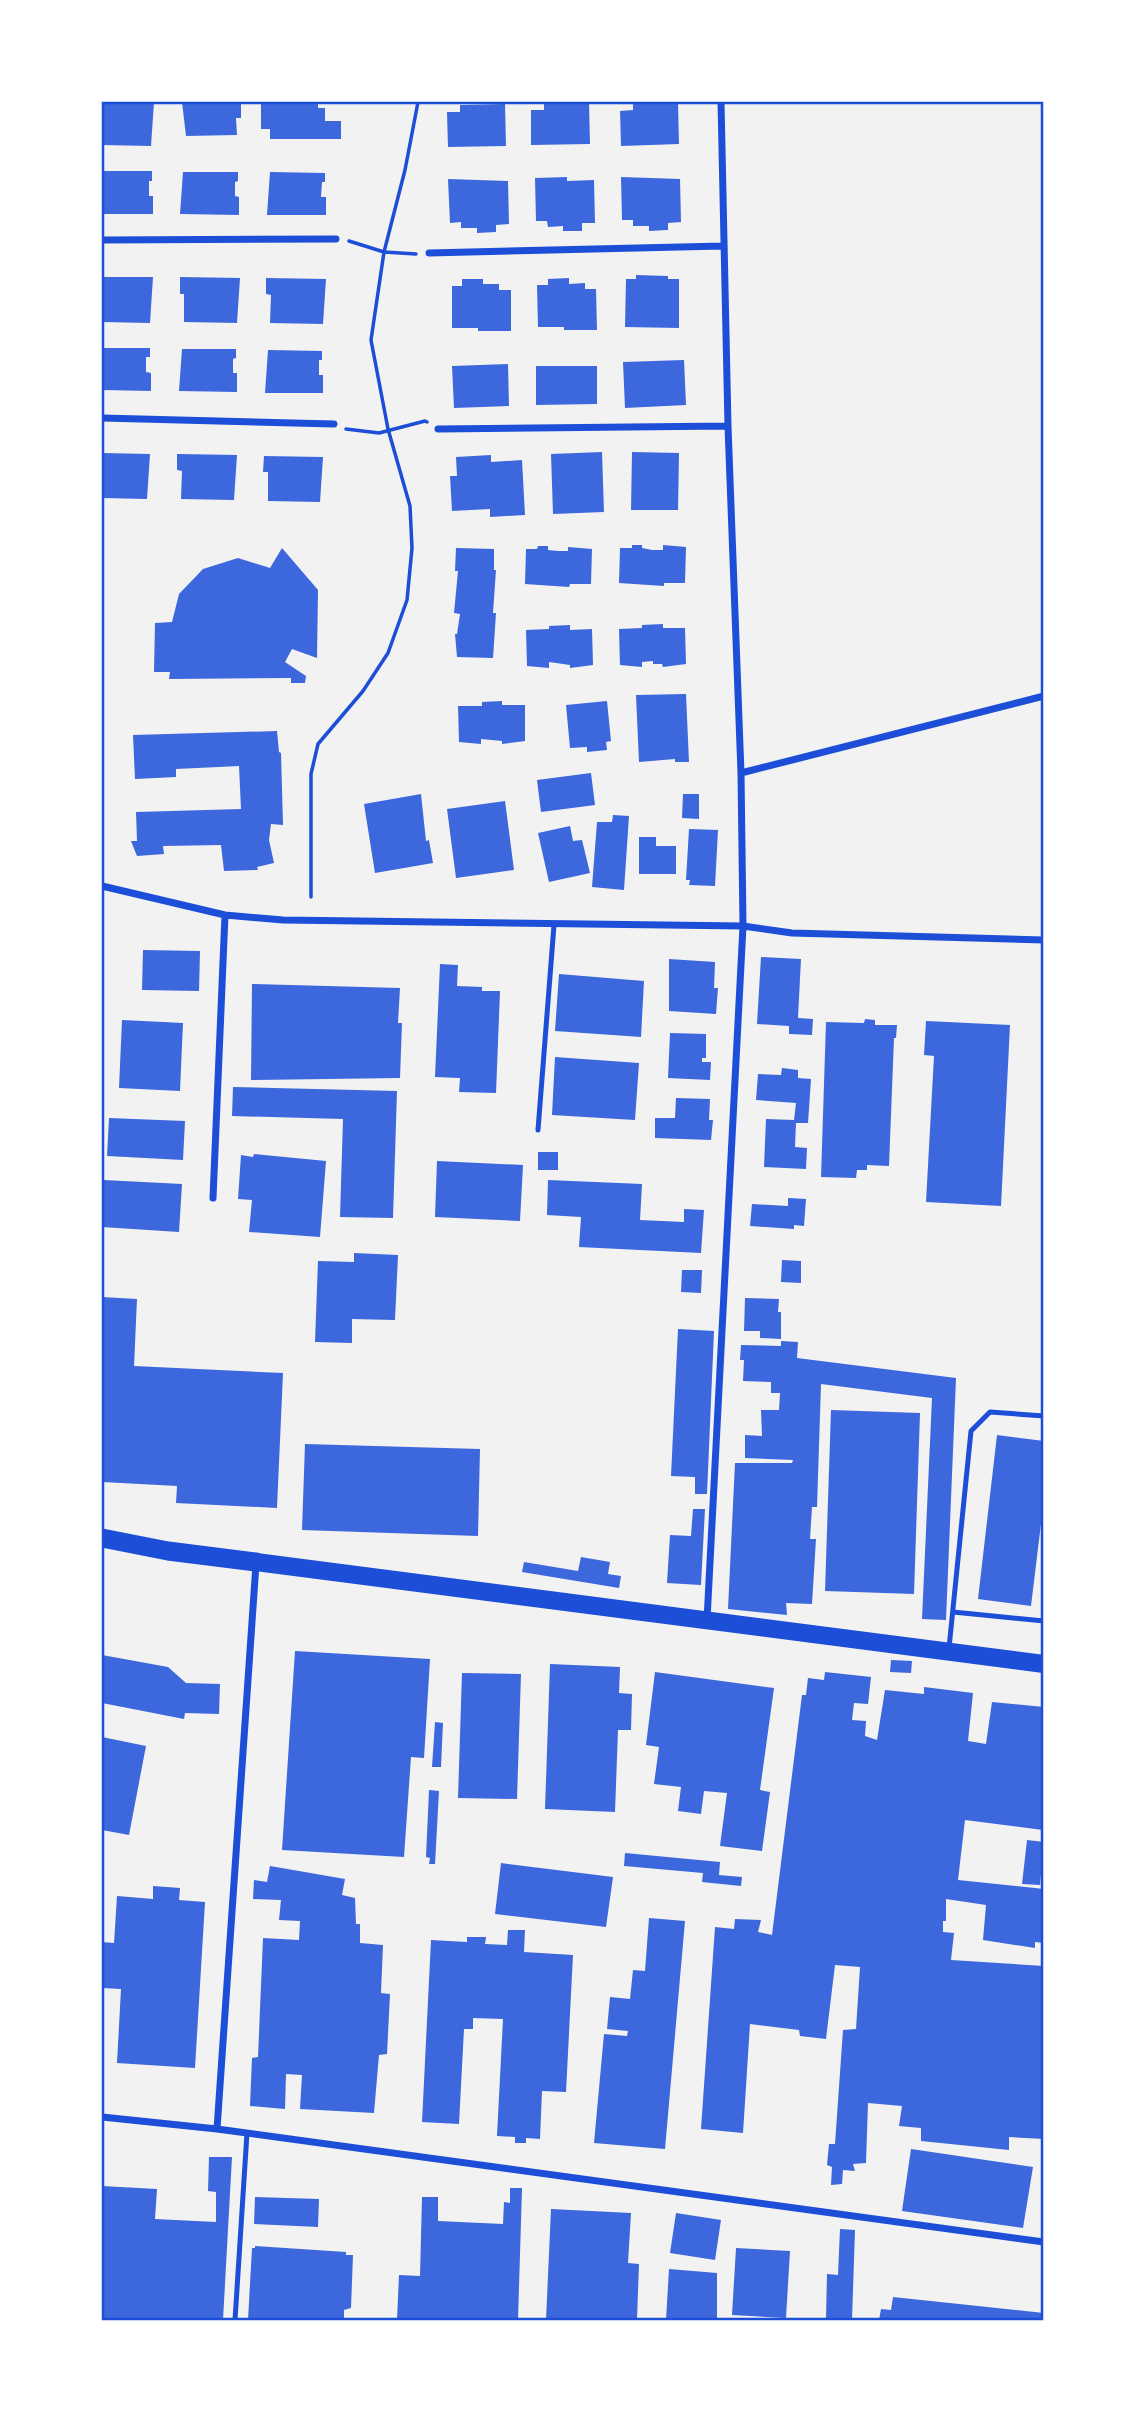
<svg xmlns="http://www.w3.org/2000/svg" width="1145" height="2422" viewBox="0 0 1145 2422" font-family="Raleway,sans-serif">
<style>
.building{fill:#3d67dc}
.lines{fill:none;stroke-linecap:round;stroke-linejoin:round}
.path{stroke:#1d4ed8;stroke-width:3.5}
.service{stroke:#1d4ed8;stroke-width:5}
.minor{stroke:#1d4ed8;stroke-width:7}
.primary{stroke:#1d4ed8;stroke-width:18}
.trunk{stroke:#1d4ed8;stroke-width:19}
.neatline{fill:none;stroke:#1d4ed8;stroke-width:2.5}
</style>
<rect width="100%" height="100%" fill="#f2f2f2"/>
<path class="building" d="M102,102h52l-3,44 -49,-1z
M182,102h59v16h-5l1,17 -51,1z
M261,102h57v6h7v13h16v18h-71v-10h-9z
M589,102l1,42 -59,1v-35h13v-7z
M633,103h45l1,41 -58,2 -1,-35 13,-1z
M505,104l1,42 -58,1 -1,-35h13v-7z
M102,171h50v10h-3v15h4v18h-51z
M183,172h55v9l-3,1v14l4,1v18l-59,-1z
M270,172l55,1v9h-3l-1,15h5v18h-59z
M567,177v4l27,-1 1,43h-13v8h-19v-5l-15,1 -1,-6h-11l-1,-43z
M621,177l59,2 1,43 -13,1v7l-19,1v-5h-16v-6h-11z
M448,179l60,2 1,43 -13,1v7l-19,1v-5h-16v-6l-11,1z
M636,275l32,1v3h11v49l-54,-1 1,-48h10z
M102,277h51l-3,46 -48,-1z
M180,277l60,1 -3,45 -53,-1v-28h-4z
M266,278l60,1 -3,45 -53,-1 1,-28 -5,-1z
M569,278v6l16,-1v6h11l1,41h-33v-3h-26l-1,-42h11v-6z
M462,279h21v5h16v6h12v41h-33v-3h-26v-42h10z
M102,348h48v9h-4v15l5,1v18l-49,-1z
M182,349h54v9l-3,1v14h4v19l-58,-1z
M268,350l54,1v9h-3v15h4v18h-58z
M684,360l2,45 -61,3 -2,-46z
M508,364l1,42 -55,2 -2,-42z
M536,366h61v38l-61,1z
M602,452l2,60 -51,2 -2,-60z
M632,452l47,1 -1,57h-47z
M102,453l48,1 -3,45 -45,-1z
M177,454l60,1 -3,45 -53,-1 1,-28 -5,-1z
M491,455v7l31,-2 3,55 -35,2v-8l-38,2 -2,-35h7l-1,-19z
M264,456l59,1 -3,45 -52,-1v-29h-5z
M632,545h10v3l10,2h11v-5l23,2 -1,36h-21v3l-45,-3 1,-35h12z
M538,546h10v4l10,1h10v-4l24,2 -1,35h-21l-1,3 -44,-3 1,-35h11z
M282,548l36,42 -1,68 -25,-9 -7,13 21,14 -1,7h-14v-5l-122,1 1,-7h-16l1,-49 17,-1 7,-28 24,-25 35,-11 32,10z
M456,548l38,1v21h2l-3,43h3l-3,45 -36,-1 -2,-23h2l3,-20 -6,-1 4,-42h-3z
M663,624v4h22l1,36 -23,3 -1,-3h-9v-3l-11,1v5l-22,-2 -1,-36 23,-1v-3z
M570,625v5l22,-1 1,36 -23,3v-3l-21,-3v6l-22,-2 -1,-36 23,-1v-3z
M686,694l3,68h-14v-3l-36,3 -3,-67z
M502,701v4h23v36l-23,3v-3l-21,-2v5l-22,-2 -1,-36h24v-4z
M607,701l4,40 -5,1 1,8 -20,2v-5l-17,1 -4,-43z
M277,731l2,21 2,1 2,72 -12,-1 -2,16 5,23 -17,4 1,3 -34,1 -3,-26 -58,1 1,8 -27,2 -6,-15h6l-1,-29 105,-3 -2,-43 -63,3v8l-41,2 -2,-44z
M591,773l4,32 -54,7 -4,-32z
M421,794l5,47 3,-1 4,23 -58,10 -11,-69z
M683,794h16v25l-17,-1z
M505,801l9,69 -58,8 -9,-69z
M613,815l16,1 -5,74 -32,-3 5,-65h15z
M570,826l3,15 9,-1 8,33 -41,9 -11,-49z
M689,829l29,1 -3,56 -26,-1 1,-5h-4z
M639,837h17v9h20v28h-37z
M143,950l57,1 -1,40 -57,-1z
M761,957l40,2 -3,59 15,1 -1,16 -23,-1v-8l-32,-2z
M669,959l46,3 -1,26h4l-2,26 -47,-3z
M440,964l18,1 -1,21 25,1v4h18l-4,102 -37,-1 1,-14 -25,-1z
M559,974l85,7 -3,56 -86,-6z
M252,984l148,4 -2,35h4l-2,55 -149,2z
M865,1019l10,1v5h22l-1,13h-2l-5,128 -22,-1v5h-10l-1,8 -35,-1 5,-155 38,1z
M122,1020l61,3 -3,68 -61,-3z
M926,1021l84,4 -9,181 -75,-4 8,-146 -10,-1z
M670,1033l36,1v24h-4v4h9l-1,18 -42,-2z
M555,1057l84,6 -4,57 -83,-5z
M782,1068l16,2v8l13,1 -3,44h-12l-1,24 12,1 -1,21 -42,-2 2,-48 28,1 2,-17 -40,-3 2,-26 23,1z
M233,1087l164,4 -4,127 -53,-1 3,-98 -111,-3z
M676,1098l34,1 -1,21h4l-2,20 -56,-2v-20h20z
M109,1118l76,3 -2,39 -76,-4z
M538,1152h20v18h-20z
M254,1154l72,7 -6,76 -71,-5 3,-32 -14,-1 3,-44 12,2z
M437,1161l86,4 -3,56 -85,-4z
M104,1180l78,4 -3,48 -77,-5z
M548,1180l94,4 -2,36 44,2v-13l20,1 -3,43 -122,-6 2,-30 -34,-2z
M788,1198l18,1 -2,27 -10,-1v4l-44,-3 2,-22 36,2z
M354,1253l44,2 -3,65 -43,-1v24l-37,-1 3,-81 36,1z
M782,1260l19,1v22l-20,-1z
M682,1270h20l-1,23 -20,-1z
M102,1297l35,2 -3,67 149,7 -6,135 -101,-5 1,-17 -75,-4z
M745,1298l34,1 -1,13h3v27l-21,-1v-7h-16z
M678,1329l36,2 -7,163h-12v-17l-24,-1z
M781,1341l17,1 -1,16 159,20 -10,242 -24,-1 10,-221 -111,-14 -4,123h-5l-2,32h6l-4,65 -26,-1 1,12 -59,-6 7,-146h57l1,-3 -48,-2v-23l17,1 -1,-26h18l1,-17h-9v-11l-28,-1 1,-21h-4l1,-15 40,1z
M831,1410l89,3 -6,181 -89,-3z
M997,1435l47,6v58l-13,107 -53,-7z
M305,1444l175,5 -2,87 -176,-6z
M693,1509h12l-4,76 -34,-2 3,-48 21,1z
M581,1557l29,5 -2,12 13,2 -2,12 -97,-16 2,-10 54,9z
M295,1651l135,8 -6,99 -13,-1 -7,100 -122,-7z
M102,1655l66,12 18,16 34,1 -1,30 -34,-1 -1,6 -82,-16z
M891,1660l21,1 -1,12 -21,-1z
M550,1664l70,3 -1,26 13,1 -1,36h-13l-3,82 -70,-3z
M655,1672l119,16 -14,102 10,2 -8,59 -42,-5 7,-53 -23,-2 -3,23 -23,-3 3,-24 -27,-3 5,-37 -13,-2z
M825,1672l46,5 -3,27 -14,-1 -2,17 14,1 -1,15 12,4 8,-50 39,4v-7l49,6 -5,48 18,3 6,-42 52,5 -1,123 -78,-10 -7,60 86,9v54l-9,-1v6l-52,-8 3,-35 -40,-6v22h-3v11l11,1 -3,27 93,6v173l-35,-2v13l-88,-9v-13l-22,-2 3,-20 -34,-3 -2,60 -13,1 2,7 -12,-1 -1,14 -11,1 1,-18 -5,-2 2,-21h6l8,-114 13,-1 4,-62 -25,-2 -9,74 -26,-3 -1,-6 -49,-6 -7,109 -42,-4 14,-202 19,2 1,-10 26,1 -3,12 14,3 30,-240h4l2,-17 16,2z
M462,1673l59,1 -4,125 -59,-1z
M435,1722l8,1 -2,44h-9z
M102,1737l44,9 -17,89 -27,-5z
M429,1790l10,1 -4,73h-6l1,-6 -4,-1z
M1027,1840l17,2 -4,43 -18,-1z
M625,1853l95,9 -1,13 23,2 -1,9 -39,-4 1,-9 -79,-7z
M501,1863l112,14 -7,50 -111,-13z
M270,1866l75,13 -3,16 13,3 1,26h4v19l23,2 -2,48 9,1 -3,60 -8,1 -5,58 -74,-4 2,-34 -16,-1 -1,35 -35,-3 2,-48 6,-1 5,-119 36,2 1,-19 -21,-1 2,-20 -28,-1 1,-19 13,2z
M153,1886l27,2 -1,12 26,2 -10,166 -78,-5 4,-74 -19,-1v-46l12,1 3,-47 36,3z
M649,1918l36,3 -20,228 -71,-6 10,-109 23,2 1,-5 -21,-2 3,-32 20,2 3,-29 12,1z
M508,1930h17l-1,22 49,3 -7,137 -24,-1 -2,48 -14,-1v5h-11v-6l-18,-1 6,-117 -30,-1v11h-9l-5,95 -37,-2 9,-182 36,2v-5h19l-1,7 22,1z
M911,2149l122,18 -10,61 -121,-17z
M209,2157h23l-9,163h-121v-134l55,3 -2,30 61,3v-30l-8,-1z
M510,2188h12l-4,132h-121l2,-45 21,1 2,-79h16v24l65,3 1,-22 6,1z
M255,2197l64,2 -1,28 -64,-3z
M551,2209l80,4 -3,50 11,1 -2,56h-91z
M676,2213l45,7 -6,40 -45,-7z
M840,2229l15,1 -3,90h-26l1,-46 11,1z
M255,2246l91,6v3h7l-2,53 -7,2v10h-96l4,-72h3z
M736,2248l54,3 -4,67 -54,-3z
M669,2269l48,4v47h-51z
M893,2297l151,16v7h-165l2,-11 10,1z"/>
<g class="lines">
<path class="path" d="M349,241l35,11 32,2
M346,429l33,4 46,-12 2,1
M311,897v-123l7,-30 45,-53 25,-38 19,-53 5,-52 -2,-42 -22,-77 -17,-89 13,-88 21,-82 13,-68"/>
<path class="service" d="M538,1130l16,-205
M953,1612l91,9
M949,1648l22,-217 19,-19 54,4
M235,2320l12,-187"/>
<path class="minor" d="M102,240l234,-1
M429,253l294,-7
M102,418l232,6
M438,429l290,-3
M741,773l303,-77
M102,886l123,29 58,5 460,6 49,7 252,7
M213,1198l12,-283
M707,1620l36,-694 -2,-153 -13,-347 -7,-324
M102,2117l115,12 827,113
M217,2129l39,-565"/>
<path class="primary" d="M256,1562l788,102"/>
<path class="trunk" d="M102,1538l66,13 88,11"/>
</g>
<rect width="1145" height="2422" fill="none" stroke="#ffffff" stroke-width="206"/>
<rect x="103" y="103" width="939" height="2216" class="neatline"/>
</svg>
